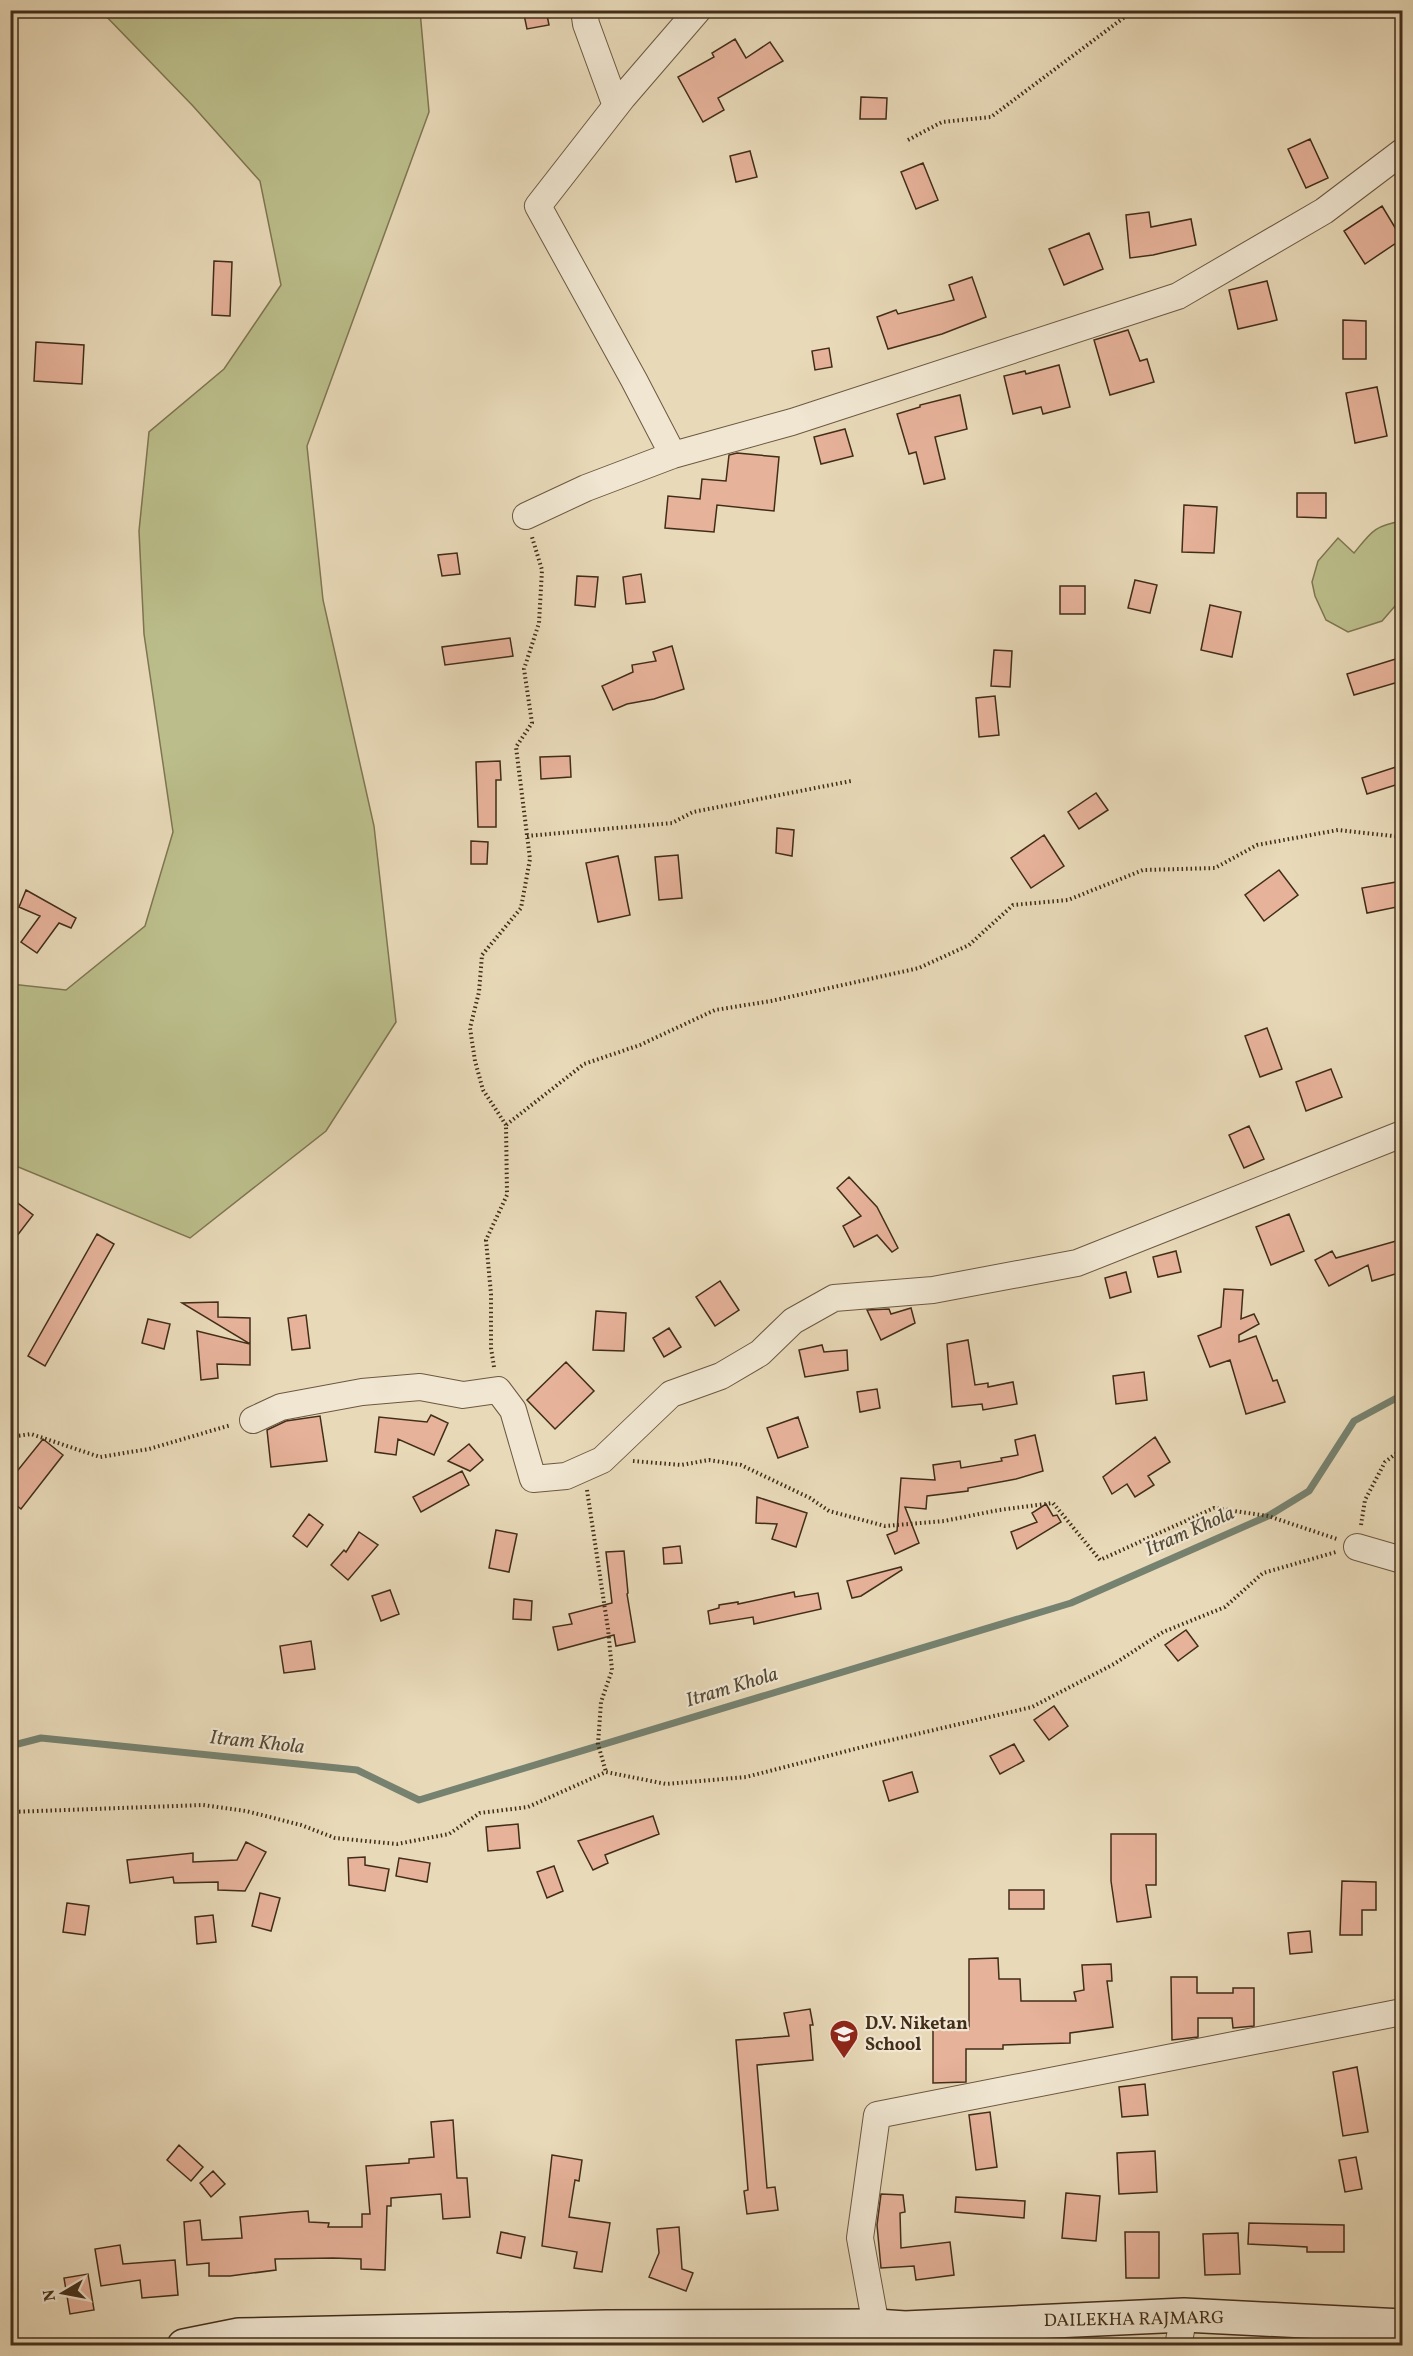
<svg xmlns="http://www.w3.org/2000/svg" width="1413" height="2356" viewBox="0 0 1413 2356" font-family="Vollkorn,serif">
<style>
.green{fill:#bbbe8b;stroke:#7e7652;stroke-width:1.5}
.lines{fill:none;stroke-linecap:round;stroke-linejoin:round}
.stream{stroke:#768270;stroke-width:7}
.building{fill:#e6b29a;stroke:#422d19;stroke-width:1.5}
.street-casing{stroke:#6c5841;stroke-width:28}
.secondary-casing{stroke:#422d19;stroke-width:36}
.path{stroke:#422d19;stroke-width:4;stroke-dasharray:1.5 3;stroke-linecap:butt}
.street{stroke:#f0e6d1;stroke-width:26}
.secondary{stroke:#f0e6d1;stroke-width:33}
.labels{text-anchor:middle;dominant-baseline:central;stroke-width:4.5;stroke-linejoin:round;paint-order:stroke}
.poi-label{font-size:18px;font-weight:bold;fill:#422d19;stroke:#f0e6d1;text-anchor:start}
.street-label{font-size:18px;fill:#422d19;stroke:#f0e6d1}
.water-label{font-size:20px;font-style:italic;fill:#534936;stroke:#f0e6d1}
</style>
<rect width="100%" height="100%" fill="#e8d9b8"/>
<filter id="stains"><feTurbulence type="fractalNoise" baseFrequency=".00333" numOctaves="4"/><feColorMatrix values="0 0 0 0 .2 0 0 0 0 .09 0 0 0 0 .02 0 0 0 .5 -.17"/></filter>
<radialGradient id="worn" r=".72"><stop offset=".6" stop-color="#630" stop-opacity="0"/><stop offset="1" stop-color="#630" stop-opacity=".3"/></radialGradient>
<path class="green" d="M101,11h319l9,101 -122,334 16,154 51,226 22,196 -70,109 -136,107 -179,-74v-180l55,6 79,-64 28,-94 -29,-198 -5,-103 10,-99 75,-63 57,-84 -21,-104 -67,-75z
M1402,521v77l-20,23 -34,11 -22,-12 -11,-24 -3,-14 6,-21 20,-23 16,15c18,-22 20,-27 48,-32z"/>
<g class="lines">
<path class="stream" d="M10,1746l31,-8 316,32 62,30 652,-197 197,-87 41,-25 45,-70 48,-26"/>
</g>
<path class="building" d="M523,10h23l3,15 -22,4z
M735,39l11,19 24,-16 13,19 -65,37 6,12 -21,12 -25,-45 36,-20 -2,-4z
M861,97l26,1 -1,21h-26z
M1310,139l18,39 -22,10 -18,-39z
M750,151l7,26 -21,5 -6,-26z
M923,163l15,37 -22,9 -15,-37z
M1382,206l20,33 -37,25 -21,-33z
M1149,212l2,15 40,-8 5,26 -43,10 -23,3 -4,-43z
M1089,233l14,36 -39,16 -15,-36z
M214,261l18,1 -2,54 -18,-1z
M972,277l14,40 -44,17 -54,15 -11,-32 19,-7 2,4 56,-14 -5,-15z
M1267,281l10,39 -39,9 -9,-39z
M1343,320l23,1v38h-23z
M1128,330l12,31 7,-2 7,23 -44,13 -16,-55z
M36,342l48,3 -2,39 -48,-3z
M829,348l3,19 -17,3 -3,-19z
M1059,365l11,42 -27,7 -2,-7 -28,7 -9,-38 21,-5 1,3z
M1377,387l10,49 -32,7 -9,-50z
M960,395l7,34 -32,8 10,42 -21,5 -8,-32 -7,2 -12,-40 23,-7v-2z
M845,429l8,27 -32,8 -7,-27z
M737,453l42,4 -5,54 -57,-6 -3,27 -49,-4 3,-32 32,3 2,-20 24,2 3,-26z
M1297,493h29v25l-29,-1z
M1184,505l33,2 -3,46 -32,-1z
M457,553l3,21 -18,2 -4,-21z
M641,574l4,28 -19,2 -3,-27z
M577,576l21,1 -3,30 -20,-2z
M1135,580l22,5 -7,28 -22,-5z
M1060,586h25v28h-25z
M1210,605l31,7 -9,45 -31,-7z
M510,638l3,18 -68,9 -3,-18z
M672,646l12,43 -30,10 -27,5 -14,6 -11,-24 31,-14 -1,-7 24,-4 -3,-9z
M994,650l18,1 -2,36 -19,-1z
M1402,657v24l-48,14 -7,-21z
M995,696l4,39 -20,2 -3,-39z
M570,756l1,21 -30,2 -1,-22z
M500,761l1,19h-5v47h-18l-2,-65z
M1402,765v18l-35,11 -5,-16z
M1096,793l12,17 -29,19 -11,-17z
M777,828l17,2 -2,26 -16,-3z
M1044,835l20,31 -33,22 -20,-30z
M471,841l17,1 -1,22h-16z
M678,855l4,43 -23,2 -4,-43z
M618,856l12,59 -32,7 -12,-59z
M1279,870l19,25 -34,26 -19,-26z
M1402,881v25l-35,7 -5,-25z
M26,890l50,28 -5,10 -12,-5 -22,30 -16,-11 19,-26 -21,-9z
M1267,1028l15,41 -22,8 -15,-41z
M1331,1069l11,28 -36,14 -10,-29z
M1249,1126l15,33 -20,9 -15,-33z
M849,1177l28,30 21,41 -6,4 -15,-17 -23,12 -11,-21 18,-10 -24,-28z
M10,1197l23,18 -23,30z
M1289,1214l15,37 -33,14 -15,-38z
M97,1234l17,10 -69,122 -17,-10z
M1396,1241l6,1v30l-30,9 -4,-16 -39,21 -14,-26 17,-9 4,7z
M1176,1251l5,21 -23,5 -5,-20z
M1126,1272l5,20 -21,6 -5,-20z
M720,1281l19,29 -24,16 -19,-29z
M1224,1289l19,1 -2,29 13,-5 5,10 -20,11v7l17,-6 17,45 4,-1 8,22 -39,12 -16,-54 -20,7 -12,-31 23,-9z
M218,1302v15l32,1v26l-68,-41z
M911,1308l4,15 -34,17 -14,-30 22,-1 2,5z
M596,1311l30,2 -2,38 -31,-1z
M306,1315l4,33 -18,2 -4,-32z
M148,1319l22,5 -6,25 -22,-6z
M669,1328l12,19 -17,10 -11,-19z
M197,1331l53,13v21l-33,-1 1,14 -17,2z
M968,1340l7,45 13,-2v4l25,-5 4,22 -34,6 -1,-6 -30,3 -5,-63z
M822,1345l2,7 23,-2 1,20 -43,7 -6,-27z
M566,1362l28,29 -39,38 -28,-29z
M1144,1372l3,28 -31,4 -3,-28z
M877,1389l3,19 -20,4 -3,-20z
M431,1415l17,8 -14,32 -36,-16 -2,16 -21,-3 4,-35 48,5z
M320,1416l7,45 -56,6 -4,-37 19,-9z
M798,1417l10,30 -30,11 -11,-30z
M1035,1435l8,36 -27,8 -48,9v3l-41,5 -1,13 -21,-2 14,36 -24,11 -8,-19 10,-4 4,-53 34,2 -2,-15 27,-4 1,7 41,-7 -1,-3 17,-3 -3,-15z
M1155,1437l15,25 -22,14 6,9 -19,12 -8,-13 -15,10 -9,-17z
M43,1439l20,16 -42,54 -11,-9v-20z
M469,1444l14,16 -13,11 -22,-10z
M462,1471l7,14 -48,27 -8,-15z
M757,1497l50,16 -11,34 -24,-8 5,-15 -21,-1z
M1046,1504l7,12 4,-1 4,7 -44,27 -6,-17 26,-10 -5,-9z
M309,1514l14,11 -16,22 -14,-11z
M496,1530l21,4 -8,38 -20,-4z
M359,1532l19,13 -30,35 -17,-15 13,-15 2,2z
M680,1546l2,17 -18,1 -1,-16z
M624,1551l4,42 -1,1 8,48 -19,4 -2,-11 -56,15 -5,-23 19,-3 -3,-10 43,-11 -6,-51z
M901,1567l1,3 -41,26 -9,2 -5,-17z
M390,1590l9,24 -18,7 -9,-25z
M794,1592l1,5 23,-4 3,16 -67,15 -1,-7 -43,7 -2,-13 11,-3v-3l19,-3v2z
M514,1599l18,2 -1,19 -18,-1z
M1186,1630l12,16 -20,15 -13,-16z
M311,1641l4,28 -31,4 -4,-27z
M1054,1706l14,20 -19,14 -15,-20z
M1014,1744l10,17 -24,13 -10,-18z
M912,1772l6,20 -29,9 -6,-20z
M653,1816l6,18 -54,21 3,8 -15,7 -15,-29z
M518,1824l2,24 -32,3 -2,-24z
M1111,1834h45v51h-10l5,32 -34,5 -6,-41z
M246,1842l20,10 -21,39 -27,-1v-8l-44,1 -1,-6 -43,6 -3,-23 66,-7v9l44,-2z
M365,1857v8l24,4 -4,22 -36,-6 -1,-27z
M399,1858l31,5 -3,19 -31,-6z
M554,1866l9,25 -16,7 -10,-26z
M1342,1881l34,1v28h-14v25h-22z
M1009,1890h35v19h-35z
M260,1893l20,5 -9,33 -19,-5z
M67,1903l22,3 -4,29 -22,-3z
M213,1915l3,27 -19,2 -2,-27z
M1310,1931l2,21 -22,2 -2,-21z
M998,1958l1,21h21l1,22h55l-2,-9 10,-2 -2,-25 29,-1 1,17h-5l6,46 -43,6v10l-67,2v4h-37v33l-33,1v-54h36v-70z
M1171,1977h26v16h36v-5h21v38l-21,2 -1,-10h-34v19l-26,3z
M810,2009l3,16h-3l3,35 -56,5 10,123 8,-1 3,23 -31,4 -3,-23 4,-1 -12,-150 53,-4 -5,-23z
M1357,2067l11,65 -25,4 -10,-64z
M1145,2084l3,31 -26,2 -3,-30z
M990,2112l7,55 -21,3 -7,-55z
M453,2120l4,58h10l3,39 -27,2 -2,-25 -50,4v8h-4l-2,64 -24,-1v-10l-28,-1 -58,1 1,11 -46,6h-21v-13l-22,2 -3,-43 16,-2 2,20 40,-2 -2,-21 53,-5 15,-1 1,11 20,1 -1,4h34v-13h8l-4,-48 43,-3v-4l25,-2 -3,-35z
M179,2145l24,22 -12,14 -24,-21z
M1155,2151l2,41 -38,2 -2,-41z
M552,2155l30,5 -3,21 -4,-1 -6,37 41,6 -8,49 -28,-4 3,-16 -35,-6z
M1356,2157l6,32 -17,3 -6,-32z
M213,2171l12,13 -14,13 -11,-14z
M1066,2193l34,3 -4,45 -34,-3z
M881,2194l22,1 2,17 -5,1 1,35 49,-6 4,33 -38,5 -2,-14 -33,2 -4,-43z
M956,2197l69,4 -1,17 -69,-6z
M1249,2223l95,2v27h-37v-5l-59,-3z
M679,2227l3,42 11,4 -7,18 -37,-14 10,-24 -2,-24z
M501,2232l24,5 -4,21 -24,-5z
M1125,2232h34v46h-33z
M1238,2233l2,41 -35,1 -2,-41z
M120,2245l3,19 52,-4 3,35 -36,3 -2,-18 -39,6 -6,-37z
M88,2274l6,36 -24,4 -6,-36z"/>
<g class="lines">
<g class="street-casing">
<path id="street" d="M584,10l2,14 30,82
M673,455l-39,-75 -96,-174 85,-109 75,-87
M526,516l60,-28 87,-33 119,-33 386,-126 146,-85 78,-59
M253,1420l28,-13 81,-15 58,-5 43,8 35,-5 15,20 20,69 33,-3 36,-16 69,-66 50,-18 39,-23 33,-32 41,-23 99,-8 144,-27 325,-129
M1357,1547l45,13
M876,2326l-16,-88 17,-123 525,-103
M1178,2346l6,-31"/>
</g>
<g class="secondary-casing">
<path id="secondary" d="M184,2346l55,-11 367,-8 270,-1 29,2 279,-13 218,11"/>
</g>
<path class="path" d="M908,140l34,-18 49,-5 143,-107
M527,836l145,-13 21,-11 158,-31
M506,1125l-23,-35 -8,-29 -5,-33 9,-36 3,-37 39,-47 9,-49 -14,-112 16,-24 -8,-54 15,-46 3,-53 -10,-33
M494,1367l-3,-19v-54l-5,-54 21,-45 -1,-70 78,-61 56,-19 75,-35 56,-9 148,-33 50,-23 44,-40 55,-5 75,-30 72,-2 42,-23 81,-15 64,7
M10,1437l21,-3 69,23 49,-8 82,-24
M633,1461l48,4 28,-5 32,5 69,33 19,13 56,15 59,-5 55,-11 54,-7 47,57 114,-52 54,8 69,23
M587,1490l21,139 4,41 -11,32 -3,42 8,28
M1361,1525l4,-25 20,-38 17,-13
M10,1812l193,-7 43,6 55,14 34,13 62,6 52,-10 31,-21 48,-6 78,-35 60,12 80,-7 124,-32 162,-38 82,-43 49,-32 62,-25 38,-34 73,-21"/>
<use href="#street" class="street"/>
<use href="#secondary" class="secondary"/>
</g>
<defs>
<g id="school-pin" transform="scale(1.5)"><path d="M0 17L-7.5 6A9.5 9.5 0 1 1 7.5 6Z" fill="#8f2418" stroke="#f0e6d1"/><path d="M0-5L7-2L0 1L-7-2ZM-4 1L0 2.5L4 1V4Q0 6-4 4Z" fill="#fff"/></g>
</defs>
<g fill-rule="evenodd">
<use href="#school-pin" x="844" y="2034"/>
</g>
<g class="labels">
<g class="poi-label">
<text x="865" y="2024">D.V. Niketan<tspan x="865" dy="21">School</tspan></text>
</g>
<g class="street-label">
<text transform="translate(1134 2320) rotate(-1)">DAILEKHA RAJMARG</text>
</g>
<g class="water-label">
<text transform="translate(1190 1532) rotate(-24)">Itram Khola</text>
<text transform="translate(732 1688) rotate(-17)">Itram Khola</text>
<text transform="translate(257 1743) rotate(6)">Itram Khola</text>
</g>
</g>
<rect width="1413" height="2356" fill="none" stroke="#e8d9b8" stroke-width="36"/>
<rect x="12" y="12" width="1389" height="2332" fill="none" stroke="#422d19" stroke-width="3"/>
<rect x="18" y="18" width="1377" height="2320" fill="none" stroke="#422d19" stroke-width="1.5"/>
<g transform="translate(63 2293) rotate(260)" stroke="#f0e6d1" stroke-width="4.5" paint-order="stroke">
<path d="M0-4.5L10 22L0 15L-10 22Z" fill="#422d19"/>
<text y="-9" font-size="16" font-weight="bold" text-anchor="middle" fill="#422d19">N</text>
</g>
<rect width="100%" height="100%" filter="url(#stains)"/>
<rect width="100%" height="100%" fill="url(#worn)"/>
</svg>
